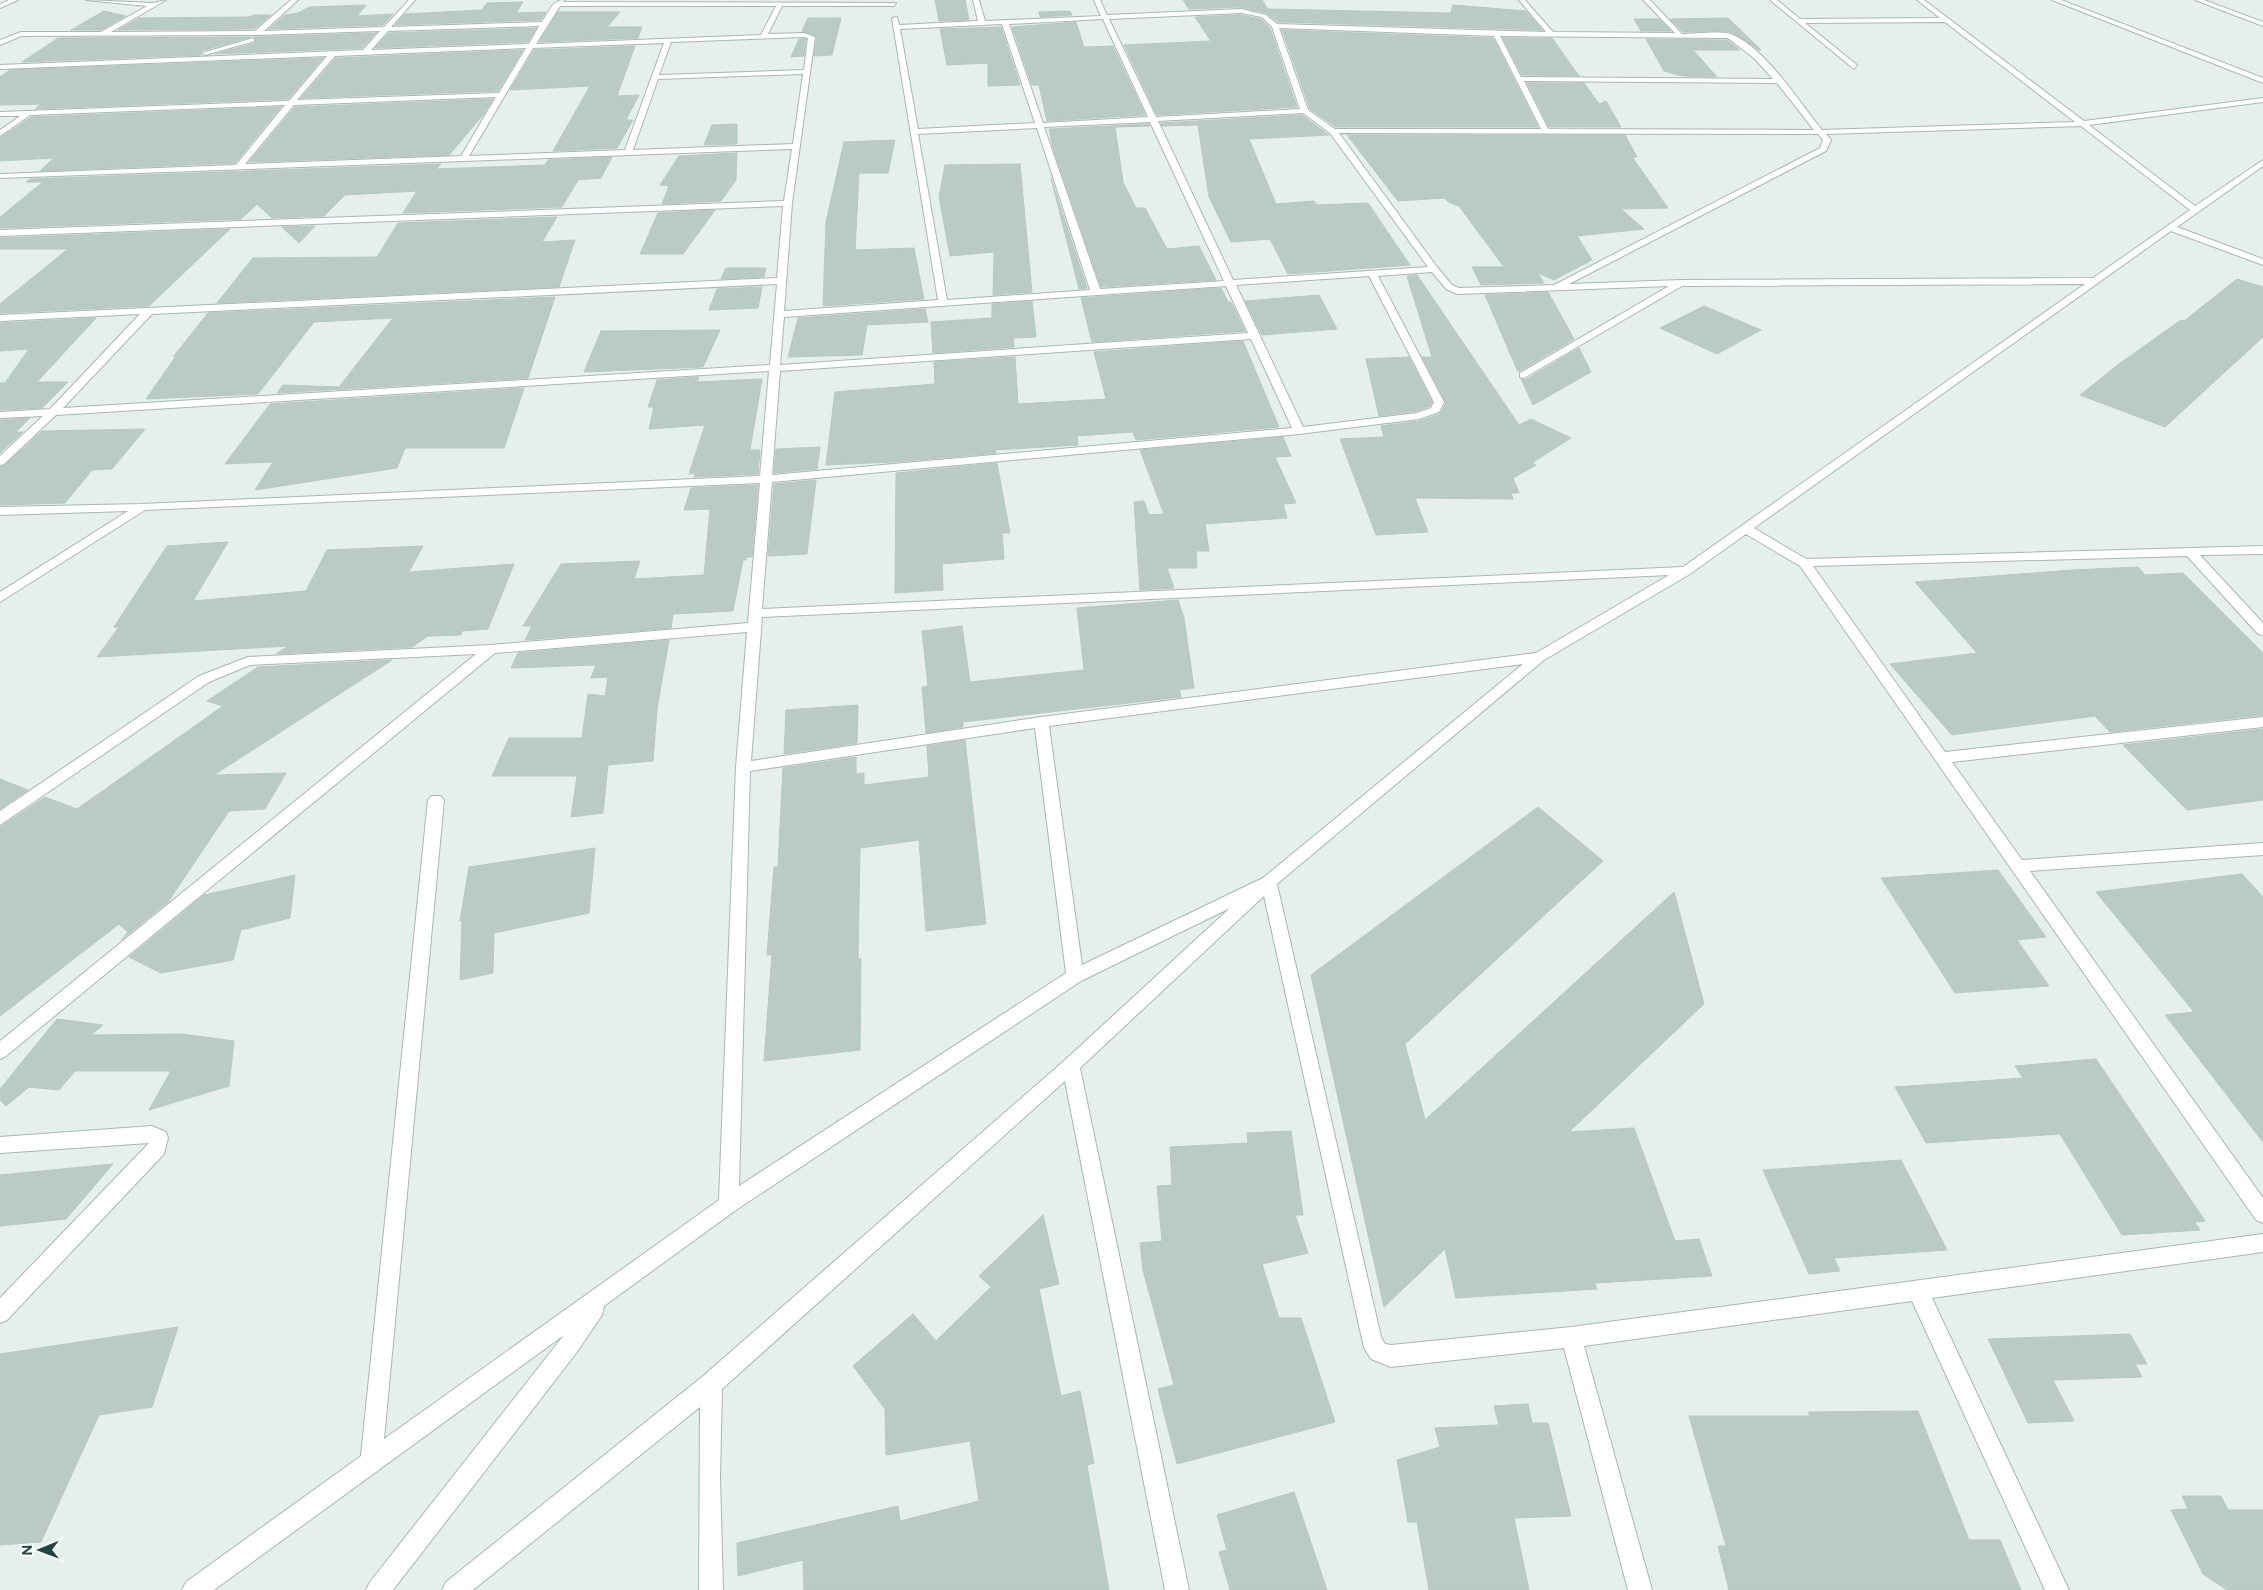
<svg xmlns="http://www.w3.org/2000/svg" width="2263" height="1590" viewBox="0 0 2263 1590" font-family="Figtree,sans-serif">
<style>
.building{fill:#bacac5;stroke:#b6c9c4}
.lines{fill:none;stroke-linecap:round;stroke-linejoin:round}
.minor-casing{stroke:#a7b8b4;stroke-width:2}
.minor{fill:#fff;fill-rule:evenodd}
</style>
<rect width="100%" height="100%" fill="#e5efec"/>
<path class="building" d="M935,0h30l4,20 -30,1z
M1183,0h79l6,9 183,4 2,-8 73,6 16,19 -264,-8 -12,-9 -25,-6 -52,2z
M523,2l-7,11 30,-1 -5,8 -146,5 10,-11 77,-4 5,-7z
M366,5l-9,11 36,-2 -10,11 -114,4 16,-14 13,-2 11,-6z
M104,11l22,5 -25,14h-30z
M1070,11l2,4 -32,2 -1,-5z
M558,12h62l-13,15h35l-4,11 -99,4z
M253,15h18l-17,14 -136,1 21,-12 110,-1z
M1241,15l20,4 9,9 27,79 -140,8 -33,-70 87,-4 -16,-24z
M808,18h33l-9,37 -18,1 3,-20 -15,-5z
M1728,18l33,32h-3l-11,-9 -18,-9h-46l-13,-13z
M1634,19h25l12,12h-30z
M1076,22l8,25 29,-1 32,69 -98,6 -8,-36h-7l-20,-58z
M1001,27l19,58 -32,1v-23l-41,2 -7,-36z
M536,28l-8,14 -153,6 14,-15z
M1282,30l211,8 45,89h-202l-26,-18z
M376,33l-14,15 -147,6 41,-11 -2,-6z
M250,37l-49,14v4l-179,7 36,-24z
M1503,38h49l27,38 -57,-1z
M799,39h7l-2,17 -13,1z
M1646,39l81,1 13,10h-47l24,27 -35,-1 -18,-5z
M635,46l-18,50 22,-1 -13,25h7l-16,28 -64,3 37,-65 -80,4 24,-40z
M523,50l-25,41 -197,7 35,-40z
M323,58l-35,41 -253,10 6,-5 -41,1v-28l10,-7z
M1527,83h57l15,21 7,-3 15,26h-72z
M493,99l-10,16 -34,40 -200,7 46,-55z
M281,107l-46,56 -195,8 14,-13 -54,3v-23l31,-21z
M1302,115l27,20 -80,4 27,65 38,-3 3,4 51,-2 42,62 -122,9 -18,-35 -39,3 -22,-45 -11,-72 -36,1 -1,-3z
M737,124v20l-33,1 8,-20z
M1149,124l1,2 -35,1 8,55 13,26h9l22,41 32,-3 17,34 -115,7 -48,-139 -4,-19z
M1347,135h278l12,22h-5l36,51 -47,1 23,20 -67,7 15,24 -38,20 -16,-7 6,10 -63,2 -9,-18h32l-45,-61 -9,-3 -6,-5 -46,3z
M895,140l-7,33h-29l-4,77 59,-2 10,51 -101,7 3,-84 18,-80z
M737,153l-1,27 -15,21 -59,3 7,-18 -9,-1 19,-29z
M612,157l-11,21 -23,2 -16,27 -159,6 14,-22 -72,4 -21,21 -52,2 -15,-14 -16,15 -241,9v-11l43,-35h-17l4,-3 411,-15 -5,5 109,-4 3,-5z
M1020,164l12,128 -39,3 1,-43 -44,4 -11,-59 6,-32z
M1051,178l36,110 -8,1z
M715,210l-32,44h-43l18,-41z
M557,217l-15,25 33,-2 -16,47 -342,16 36,-45 124,-1 21,-34z
M315,226l-16,17 -17,-16z
M230,229l-81,77 -149,7v-9l68,-55h-68v-11z
M726,268h40l-2,9 -43,2z
M1417,275l102,150 12,-6 40,19 -39,25 4,2 -23,13 6,15h-8l2,6 -98,-1 13,34 -52,3 -36,-96 44,-2 -3,-11 38,-5 21,-7 6,-11 -24,-46h10l-25,-81z
M2237,279l26,8v50l-98,90 -85,-32 39,-31 62,-44 3,1z
M762,287l-4,21 -49,2 8,-21z
M1221,288l7,14h3l14,29 -153,11 -11,-44z
M1548,292l26,47 -56,33 -33,-77z
M1319,295l18,34 -75,6 -17,-34z
M555,297l-27,81 -251,15 6,-8 56,2 54,-69 -79,4 -56,72 -112,5 30,-43 -3,1 35,-44z
M1032,301l4,36 -23,1 1,9 -81,6 -2,-31 61,-4v-14z
M1704,306l57,24 -44,24 -57,-26z
M925,309l3,13 -61,3 -5,30 -74,2 10,-39z
M96,318l-59,64h31l-26,26 -42,2v-27h5l24,-34 -29,2v-28z
M720,330l-17,37 -119,5 17,-41z
M1243,341l36,86 -143,13 -3,-8 -56,4 1,9 -83,5 1,3 -102,9 -68,3 9,-73 100,-8 -1,-22 81,-5 3,47 88,-5 -12,-47z
M1579,348l12,24 -58,33 -12,-26 4,1z
M1409,357l23,45 -2,4 -13,5 -38,5 -13,-57z
M699,377l-2,5 65,-3 -12,71h10l-2,24 -64,3 1,-4 -6,1 16,-49 -56,4 5,-22h-6l9,-27z
M524,388l-20,60h-99l-8,20 -142,22 18,-28 -48,2 45,-60z
M30,418l-14,14h7l-23,21v-33z
M145,429l-33,40 -20,1 -27,33 -65,2v-38l5,-2 37,-34z
M1283,437l8,19 -16,1 21,46 -13,1 4,14 -82,6 4,27h-13l1,17h-30l7,20 -34,2 -6,-88 10,-1 5,14 15,-1 -24,-64z
M820,447l-3,22 -43,4 2,-24z
M997,463l13,70h-8l2,26 -62,5 1,26 -48,3 1,-120z
M816,480l-9,74 -39,2 6,-72z
M758,485l-6,72h-5l-1,3h-3l-10,51 -60,3 -2,14 -146,12 7,-14h-9l38,-62 79,-3 -6,18 70,-4 6,-66 -26,1 7,-22z
M228,542l-35,59 113,-10 21,-41 96,-4 -14,26 105,-8 -26,65 -26,2 -1,4 -33,1 -16,11 -136,7 12,-8 -191,11 22,-30h-5l53,-81z
M2138,567l7,8 38,-2 80,80v62l-153,17 -15,-16 -143,19 -62,-71 87,-11 -62,-71 158,-12z
M1178,600l6,18 10,70 -15,2 2,7 -218,25v5l-37,6 -4,-46 6,-1 -6,-55 40,-5 8,56 114,-12 -7,-62z
M669,640l-12,69 -4,52 -45,4 -5,48 -32,4 6,-41h-85l17,-38h73l6,-44 17,2 3,-19 -17,1 5,-13 -85,3 7,-15z
M392,660l-178,115 72,-2 -21,36 -36,2 -61,91 -47,38 7,-8 -9,-8 -119,92v-189l45,-30 32,12 146,-103 -16,-5 51,-34z
M858,705l-1,38 -73,11 2,-44z
M2263,729v71l-76,10 -64,-65z
M965,740l21,184 -60,7 -7,-91 -59,8 -2,111 3,-1 -1,92 -96,11 8,-107 -5,1 7,-88h4l5,-99 73,-11v17l8,-1v12l65,-8 -2,-31z
M0,779l28,11 -28,19z
M1538,807l65,54 -198,183 20,76 249,-228 30,112 -135,128 65,-4 41,113 24,-2 13,37 -117,7 2,6 -141,9 -11,-49 -61,58 -73,-332z
M595,848l-6,65 -95,20 -1,40 -33,7 2,-59h-2l9,-54z
M1998,870l48,67 -29,3 32,46 -94,7 -74,-115z
M2242,874l21,23v245l-98,-127 29,-3 -98,-120z
M295,875l-5,43 -49,12 -8,30 -72,13 -32,-16 75,-62z
M57,1019l46,6 -12,10 91,-1 52,7 -5,45 -80,24 22,-39h-96l-16,19 -30,-3 -23,19 -6,-6v-11z
M2096,1059l109,162 -10,1 5,8 -78,5 -62,-101 -134,9 -31,-56 128,-9 -8,-12z
M1291,1131l12,84h-8l13,38 -46,11 17,54h22l34,104 -158,42 -19,-75 16,-4 -31,-115 -3,-27 22,-2 -5,-55 15,-1 -2,-38 78,-4 -1,-10z
M1901,1160l46,90 -113,8 6,13 -31,3 -46,-104z
M113,1164l-47,55 -66,7v-51z
M1043,1215l16,69 -20,5 22,107 19,-5 14,72 -7,2 22,125h-305l-1,-30 -65,16 -1,-33 161,-37 2,15 79,-20 -9,-60 -84,14 -1,-46 -32,-43 60,-52 23,27 55,-54 -12,-11z
M178,1327l-26,80 -53,8 -58,127 -41,3v-191z
M2130,1334l17,30h-12l7,13 -89,3 21,41 -46,2 -40,-84z
M1528,1404l4,19h16l23,93 -57,2 15,72h-100l-12,-68h-9l-11,-62 43,-13 -5,-19 64,-3 -5,-19z
M1918,1411l51,129h31l21,50h-292l-11,-44h8l-37,-130h121l-2,-4z
M1294,1492l33,98h-97l-11,-38 8,-2 -10,-35z
M2182,1496h39l7,14h35v80h-36l-24,-16 -32,-64 17,-1z"/>
<g class="lines">
<g class="minor-casing">
<path id="minor" d="M9,0h9l-18,8v-4z
M86,0l67,3 13,-3 -55,32 144,-1 36,-31h7l-34,31 120,-4 25,-27h6l-24,27 151,-5c7,-10 10,-22 22,-22l-1,2 333,1 -2,3h-112l-14,28 36,-1 11,4 -23,166 -8,108 154,-11 -46,-282 5,-1 2,8 79,-4 -5,-21h6l6,21 116,-5 -7,-16h6l7,15 134,-6 25,6 11,9 269,8 -27,-32h6l28,32 122,1 -32,-33h7l32,34c12,0 41,-4 51,1 34,15 65,66 89,95l253,-8 -130,-100 -140,1 52,42 -3,4 -84,-69h7l23,19 140,-1 -23,-18h7l160,121 179,-23v4l-174,23 106,81 68,-46v6l-86,61 86,32v6l-92,-34 -417,297 52,31 457,-13v8l-63,1 63,68v12l-5,-1 -71,-78 -374,10 132,186 318,-35v10l-311,35 70,98 241,-17v12l-233,16 233,327v25l-7,-3 -456,-654 -54,-32 -56,40 -146,86 -267,224 104,453 4,7 6,1 180,-18 692,-93v18l-331,46 137,292h-24l-133,-289 -328,45 68,244h-24l-64,-242 -173,19 -20,-8 -7,-11 -100,-452 -184,172 109,522h-24l-100,-509 -343,308 -2,88 3,113h-24l1,-183 -227,183h-31l4,-8 257,-206 362,-316 165,-152 -149,73 -345,229 -132,96 -2,9 -25,37 -184,238h-27l4,-8 194,-247 -350,255h-32l4,-8 175,-126 67,-656 3,-4h10l3,4 -60,639 335,-239 17,-433 11,-135 -252,21 -489,403 -6,3v-18l476,-387 -226,11 -41,17 -209,143v-14l199,-135 49,-19 243,-12 257,-22 12,-140 -615,27 -145,92v-10l128,-81 -128,4v-8l142,-3 618,-28 9,-105 -713,44 -52,49 -4,1v-9l43,-40 -43,2v-6l50,-3 90,-95 -140,7v-6l777,-37 6,-72 -783,30v-6l784,-29 8,-52 -792,29v-4l236,-9 49,-60 -255,10 -30,21v-6l20,-14h-20v-4l289,-11 38,-45 -327,13v-4l363,-15 17,-19 -123,4 -236,1 -21,9v-5l21,-8h80l46,-26zM560,6h216l-15,29 -225,9zM1241,13l21,4 10,10 28,82 -144,8 -47,-98zM1103,19l45,98 -105,6 -34,-99zM1002,24l33,99 -117,6 -18,-100zM539,26l-10,18 -158,6 17,-19zM1279,28l215,8 47,93h-206l-27,-19zM1500,36l228,2 27,21 18,20 -252,-2zM804,37l4,1 -4,32 -145,5 12,-33zM664,43l-39,107 -156,6 64,-108zM526,48l-27,45 -202,7 38,-44zM803,74l-10,70 -160,6 25,-71zM1524,81l253,2 37,47 -266,-1zM496,97l-35,59 -216,8 49,-59zM1303,113l27,20 98,134 -195,13 -75,-159zM1150,122l74,159 -124,8 -56,-162zM2081,126l109,84 -97,68 -412,2 -112,4 257,-133 5,-11 -5,-6zM1037,128l53,162 -143,10 -29,-166zM1339,133l479,1 5,6 -3,8 -266,137 -95,3 -7,-3 -15,-18zM1432,272l14,17 11,5 212,-8 -149,87v4l4,1 158,-92 403,-2 -402,283 -921,42 10,-127 527,-48 120,-15 20,-7 5,-10 -66,-126zM1369,276l65,126 -3,6 -14,5 -114,14 -67,-142zM777,284l-7,81 -707,43 89,-94zM1226,286l22,47 -468,32 4,-48zM1251,339l41,89 -520,47 8,-104zM1669,575l-133,78 -495,64 -290,44 11,-144zM1523,664l-260,214 -181,87 -33,-239zM1035,728l31,245 -327,213 11,-415z
M2052,0h9l202,78v5z
M2195,0h9l59,22v4z
M253,38l2,3 -50,14 -3,-2z
M152,1126l14,6 2,6 -4,16 -157,166 -7,3v-25l149,-155 -149,10v-16z"/>
</g>
<use href="#minor" class="minor"/>
</g>
<g transform="translate(40 1550) rotate(269)" stroke="#f6fbf9" stroke-width="4" paint-order="stroke">
<path d="M0-4L9 19L0 12L-9 19Z" fill="#22433e"/>
<text y="-8" font-size="14" font-weight="bold" text-anchor="middle" fill="#22433e">N</text>
</g>
</svg>
